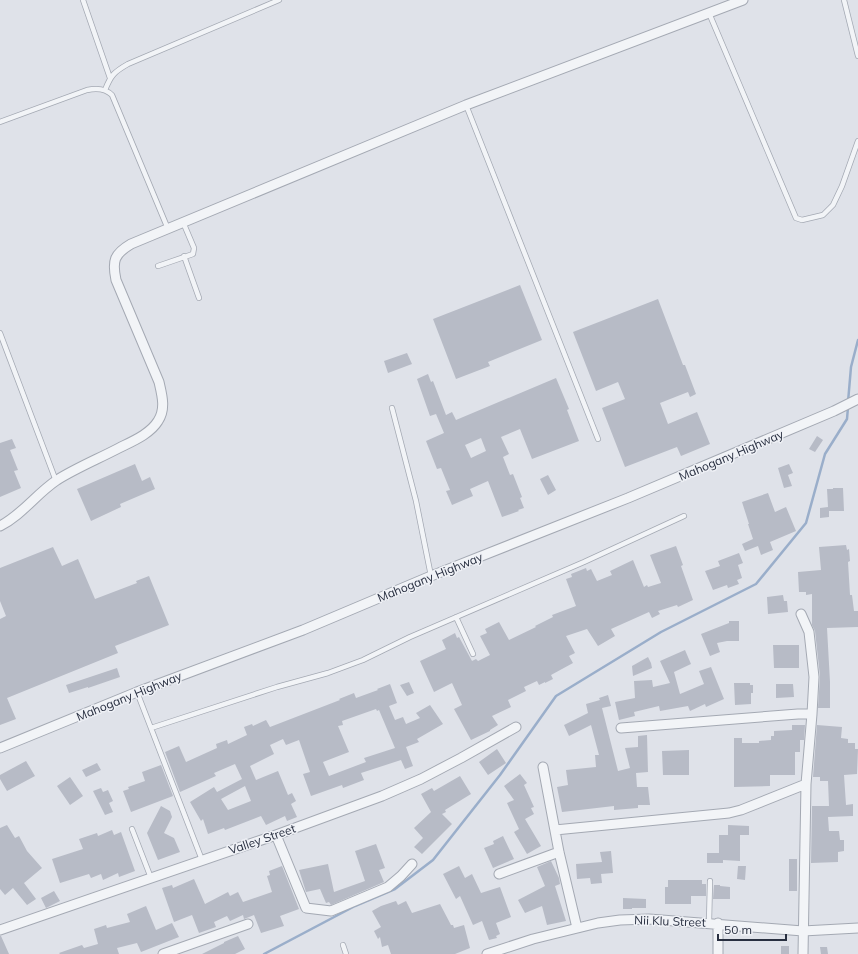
<svg xmlns="http://www.w3.org/2000/svg" width="858" height="954" viewBox="0 0 858 954" font-family="Mulish,sans-serif">
<style>
.lines{fill:none;stroke-linecap:round;stroke-linejoin:round}
.stream{stroke:#9aaeca;stroke-width:2.5}
.building{fill:#b7bbc6;fill-rule:evenodd}
.service-casing{stroke:#a4a9b3;stroke-width:6}
.minor-casing{stroke:#a4a9b3;stroke-width:11}
.service{stroke:#f2f4f7;stroke-width:4.5}
.minor{stroke:#f2f4f7;stroke-width:9}
.labels{text-anchor:middle;dominant-baseline:central;stroke-width:3;stroke-linejoin:round;paint-order:stroke}
.street-label{font-size:12px;fill:#282f40;stroke:#eff1f6}
</style>
<rect width="100%" height="100%" fill="#dfe2e9"/>
<g class="lines">
<path class="stream" d="M848,402l3,-35 7,-27
M264,954l91,-48 40,-17 38,-29 67,-85 56,-79 105,-64 95,-48 50,-61 19,-69 22,-35 1,-12"/>
</g>
<path class="building" d="M520,285l22,55 -54,22 2,4 -34,13 -23,-60z
M658,299l25,66h2l11,29 -6,3 -2,-5 -28,11 8,21 29,-12 13,32 -29,12 -4,-9 -52,20 -23,-59 23,-9 -7,-17 -22,9 -23,-59z
M407,353l5,11 -24,9 -4,-12z
M428,374l3,8 2,-1 13,34 6,-3 4,8 100,-42 13,31 -2,1 12,31 -47,18 -12,-30 -19,8 8,17 -6,3 7,18 3,-1 9,23 -2,1 4,10 -6,2 1,1 -17,6 -14,-36 -18,8 3,7 -21,9 -6,-14 4,-1 -9,-22 -4,1 -11,-28 18,-8 -8,-19 -6,2 -13,-37zM481,438l5,13 -15,7 -6,-13z
M817,436l6,4 -8,12 -6,-3z
M12,439l4,9 -6,2 8,20 -4,1 7,17 -21,9v-54z
M135,464l7,17 8,-4 5,12 -35,15 1,3 -30,14 -14,-32z
M789,464l4,9 -5,2 4,11 -8,2 -6,-20z
M548,475l8,15 -8,5 -8,-16z
M833,488h10l1,23h-15v6l-9,1v-10l8,-1 -1,-18h6z
M768,493l7,19 11,-5 10,24 -26,11 3,8 -12,5 -3,-9 -13,5 -3,-7 11,-5 -5,-15h1l-7,-22z
M846,545l1,5 2,-1 1,12 -2,1 2,33h2l2,16h4v16l-31,1 3,54v26h-12l2,-32 -5,-45 -3,-6v-31l-6,1v-3h-7l-1,-20 23,-2 -2,-23z
M676,546l7,19 -2,1 12,34 -15,7 -1,-2 -19,6 2,3 -8,4 -3,-6 -38,17 4,7 -17,10 -11,-17 -21,7 9,17 -6,3 4,7 -22,12 2,4 -8,4v-1l-6,3 -2,-4 -13,6 2,4 -18,9 3,7 -19,9 6,9 -8,5v1l-19,9 -17,-31 8,-4 -10,-22 -18,9 -14,-31 26,-12 -4,-9 13,-7 2,5 2,-1 13,24 4,-2 2,2 12,-6 -10,-19 7,-3 -2,-4 14,-7 10,18 27,-13 -1,-1 18,-9 -1,-2 24,-9 -10,-27 6,-2 -1,-3 15,-6 1,3 4,-2 6,12 15,-6 -2,-4 23,-11 11,27 3,-2 1,2 13,-4 -11,-28z
M53,547l9,19 16,-7 17,40 42,-16 -1,-2 13,-5 20,49 -54,21 3,7 -111,45 9,21 -16,6v-106l6,-3 -6,-15v-33z
M739,553l4,10 -5,2 4,13 -5,2 2,4 -11,4 -1,-3 -14,5 -8,-19 15,-5 -2,-5z
M783,595l1,6h3l1,11 -20,2 -1,-17z
M729,621h10v20h-12l-10,2 3,9 -10,4 -9,-22 28,-11z
M773,645h26v23h-25z
M685,650l6,14 -17,8 6,22 24,-10 -5,-13 12,-4 13,32 -18,8 -1,-3 -15,7 -2,-5 -28,5 -1,-5 -25,6 1,4 -16,4 -4,-18 20,-4 -1,-17 18,-1 1,7 17,-4 -10,-22z
M648,657l3,6 1,5 -19,8 -1,-10z
M117,668l3,9 -32,11v-1l-19,6 -3,-8z
M409,682l5,11 -7,3 -7,-11z
M734,683h16v2h3v8h-2v11l-16,1z
M390,684l7,19 -8,3 6,14 8,-3 3,7 14,-6 -4,-5 14,-8 13,19 -26,15 2,3 -13,5 7,19 -8,3 -4,-9 -40,13 3,7 -21,8 -1,-3 -31,11 -8,-22 7,-2 -11,-32 -13,5 -3,-6 -13,6 4,9 -24,12 6,14 22,-9 10,24 4,-2 4,8 -5,3 6,13 -10,4 -2,-5 -19,9 -5,-9 -36,14 -1,-2 -16,6 -5,-15 -2,2 -11,-19 24,-15 3,5 25,-13 -7,-15 -21,9 2,3 -36,16 -15,-40 14,-6 7,16 31,-14 -1,-4 11,-4 1,4 19,-9 -3,-8 8,-3 1,2 13,-6 4,7 70,-27 -1,-1 15,-6 2,5 22,-8 -1,-1zM376,709l1,2 2,-1 16,38 -31,10 2,4 -37,14 -6,-14 26,-10 -11,-26 5,-1 -1,-4zM245,786l6,15 -23,9 -7,-11z
M776,684h17l1,13 -18,1z
M608,695l3,11 -9,2 16,63 12,-3 -5,-20 13,-1v-11l9,-1 1,37 -12,1 1,14h11l2,18h-12v3l-24,2v-4l-52,6 -5,-25 11,-2 -2,-15 30,-3 -1,-12h4l-8,-30 -22,11 -5,-11 24,-12 -2,-9 14,-4 -1,-2z
M792,725h13l-1,15h-4v12h-5v23h-25v11l-36,1v-49h8v5h17v-2l12,-1v-4h3v-5l18,-1z
M817,725l25,2 -1,11 7,1v4h7v6h3l-1,25 -13,1 2,30 7,-1v12l-25,1 1,14h10l1,9h4v11l-6,1v10l-27,1 1,-57h17l-1,-25h-8v-4h-7z
M497,749l9,14 -18,12 -9,-13z
M689,750v25h-26l-1,-24z
M26,761l9,15 -28,15 -7,-12v-4z
M97,763l4,7 -15,7 -4,-7z
M161,765l12,31 -42,16 -8,-21 6,-2 -1,-2 17,-6 -3,-9z
M520,774l7,9 -3,2 10,22 -3,1 3,6 -9,5 16,27 -14,8 -13,-22 5,-3 -12,-26 7,-3 -10,-14z
M460,776l11,18 -26,16 1,2 -4,2 10,10 -30,30 -8,-7 9,-9 -9,-10 17,-16 -10,-18 11,-6 2,3z
M70,777l13,19 -13,9 -13,-19z
M101,788l2,4 5,-2 5,11 -4,2 4,9 -8,3 -12,-24z
M161,806l9,5 2,6 -8,16 10,5 6,14 -22,8 -11,-27z
M7,825l8,13 4,-2 8,15 15,17 -18,15 12,16 -9,6 -14,-17 -8,7 -5,-6v-61z
M728,825l21,1v9h-9v26l-17,-1v3h-16v-10h12v-18h9z
M112,830l2,5 7,-3 14,39 -16,6 -1,-4 -15,7 -2,-6 -10,4 -2,-4 -29,9 -8,-24 31,-10 -4,-10 18,-6 1,3z
M503,836l11,23 -21,9 -9,-20 10,-4 -1,-3z
M376,844l9,24 -6,2 5,12 -53,23 -2,-3 -3,1 -6,-14 -14,3 -7,-22 29,-6 6,28 31,-11 -10,-30z
M611,851l2,22 -12,1 1,9 -11,1 -1,-6 -13,1 -1,-15 26,-2 -2,-10z
M789,859h8v32h-8z
M551,861l8,17 1,6 -5,2 11,35 -19,4 -5,-19 -17,7 -7,-13 27,-14 -8,-19z
M282,866l17,43 -19,7 4,10 -23,7 -7,-18 -10,4 -1,-4 -13,6 -3,-5 -13,6 2,5 -17,6 -7,-18 -18,7 -12,-34 10,-3 1,3 21,-9 11,25 23,-12 2,4 8,-4 5,10 29,-10 -5,-16 3,-1 -1,-4z
M459,866l6,12 7,-4 9,19 19,-6 11,30 -15,6 4,11 -4,2 1,2 -8,2 -7,-19 -9,4 -13,-29 -4,3 -13,-25z
M738,866h8l-1,14 -8,-1z
M668,880h34v4h4v12h-15v8h-26v-17h3z
M714,885h6v1l10,1v12h-17z
M54,891l6,10 -14,7 -5,-10z
M623,898l23,1v9h-14v1h-9z
M396,901l2,4 8,-4 6,12 28,-9 11,21h2l1,3 10,-3 6,23 -15,6h-64l-3,-9 -6,2 -2,-10 -2,2 -4,-8 7,-4 -9,-16 9,-5z
M146,906l10,24 16,-7 7,14 -38,15 -4,-9 -20,5 2,6h-59l-1,-1 23,-8 2,3 14,-4 -4,-15 12,-4 1,3 23,-6 -3,-8z
M0,936h1l8,18h-9z
M238,936l7,13 -10,5h-33l22,-11v-1z
M781,946h8v8h-8z
M820,947h7l1,7h-7z"/>
<g class="lines">
<g class="service-casing">
<path id="service" d="M83,0l27,78
M844,0l14,56
M709,13l87,205 6,2 21,-5 10,-10 9,-19 16,-45
M105,90c6,-15 9,-18 23,-26l151,-64
M466,105l132,334
M0,122l87,-32c9,-2 18,-2 25,5l56,134
M184,256l15,42
M158,266l35,-12 1,-6 -11,-26
M0,333l56,148
M392,408l24,93 15,75
M456,617l17,37
M137,692l65,168
M151,728l126,-41 51,-14 35,-13 47,-23 174,-75 100,-46
M132,829l19,49
M709,923l1,-42
M343,945l3,9"/>
</g>
<g class="minor-casing">
<path id="minor" d="M0,526c22,-11 36,-32 57,-46 19,-12 41,-21 62,-32 14,-7 31,-14 39,-27 8,-12 4,-26 1,-39l-43,-102c-4,-19 -2,-26 15,-36l335,-139 277,-105
M801,614l8,18 5,45 -2,37
M621,728l177,-14h14l-6,70 -3,170
M0,748l137,-56 166,-62 128,-54 197,-78 206,-87 24,-12
M543,767l16,85 18,76
M555,830l174,-17 12,-3 65,-26
M276,835l30,73 25,3 57,-24 13,-11 11,-12
M499,874l60,-22
M718,923v31
M0,930l276,-95 106,-39 39,-17 40,-21 55,-31
M163,954l85,-30
M487,954l46,-15 65,-16 22,-3 29,-1 154,12 55,-3"/>
</g>
<use href="#service" class="service"/>
<use href="#minor" class="minor"/>
</g>
<g class="labels">
<g class="street-label">
<text transform="translate(731 455) rotate(-23)">Mahogany Highway</text>
<text transform="translate(430 577) rotate(-22)">Mahogany Highway</text>
<text transform="translate(129 696) rotate(-22)">Mahogany Highway</text>
<text transform="translate(262 839) rotate(-19)">Valley Street</text>
<text transform="translate(670 921) rotate(2)">Nii Klu Street</text>
</g>
</g>
<path d="M718 934v6h68v-6" fill="none" stroke="#282f40" stroke-width="2"/>
<text x="724" y="934" font-size="12" fill="#282f40" stroke="#eff1f6" stroke-width="3" paint-order="stroke">50 m</text>
</svg>
